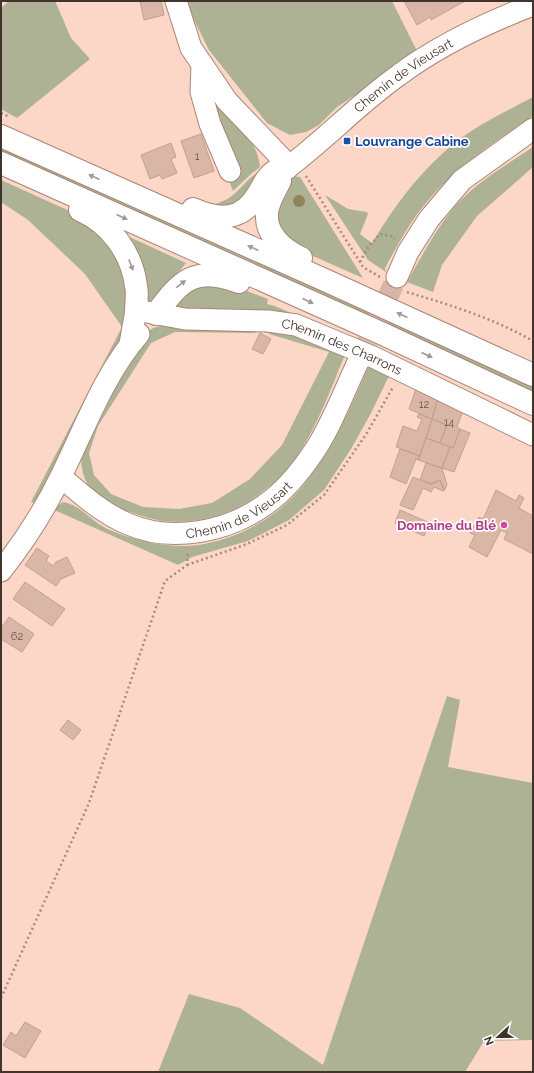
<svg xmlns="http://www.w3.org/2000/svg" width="534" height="1073" viewBox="0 0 534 1073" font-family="Raleway,sans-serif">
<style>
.green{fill:#adb294}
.building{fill:#d9b6a6;stroke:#c2a090}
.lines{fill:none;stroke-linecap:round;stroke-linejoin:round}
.minor-tunnel{stroke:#d7b6a8;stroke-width:21;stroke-dasharray:21 10;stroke-linecap:butt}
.minor-casing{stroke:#a88777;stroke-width:23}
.highway-casing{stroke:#a88777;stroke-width:24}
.path{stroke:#a58a7f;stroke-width:2.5;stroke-dasharray:2 3;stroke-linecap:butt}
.minor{stroke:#fff;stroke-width:21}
.highway{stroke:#fff;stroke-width:22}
.tree{fill:#91835c}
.oneway{fill:#a09a96}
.transit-dot{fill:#1a4fb4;stroke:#fff;stroke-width:1.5}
.hotel-dot{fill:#d1479c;stroke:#fff;stroke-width:1.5}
.labels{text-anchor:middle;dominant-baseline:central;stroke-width:3.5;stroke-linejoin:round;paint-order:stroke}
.number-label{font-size:11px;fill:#68544b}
.street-label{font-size:13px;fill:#42342d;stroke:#fff}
.transit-label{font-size:13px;font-weight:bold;fill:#164399;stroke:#fff;text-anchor:start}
.hotel-label{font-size:13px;font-weight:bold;fill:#b23c85;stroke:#fff;text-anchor:end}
</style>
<rect width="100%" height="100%" fill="#fcd7c7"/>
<path class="green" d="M9,1h46l16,37 19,21 -73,59 -16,-9v-101z
M188,1h204l26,52 -81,54 -18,18 -13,7 -16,3 -23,-12 -58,-73 -16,-32z
M533,97v19c-41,27 -81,54 -112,93 -14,18 -25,39 -36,59l1,4 -18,-12 -43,-65 23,14 19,3 1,2 -8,20 12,9c24,-39 48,-72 84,-101 23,-18 51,-31 77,-45z
M215,100c18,20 43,40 45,67l-9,7 -18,17 -6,-15 -17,-75z
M1,145l373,167 -4,8 -369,-167z
M533,147v20l-56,49 -35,49 -9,27 -26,-10c16,-28 31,-57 52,-80 21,-22 49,-38 74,-55z
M258,172l-1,10 -25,27 -20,-4c26,-7 26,-19 46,-33z
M292,176l8,1 63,101 -66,-29 -22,-24 5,-34z
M1,180l84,38 38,43 6,64 -92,179 -6,-2 91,-175 -37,-53 -57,-54 -27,-18z
M123,234l63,29 -34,41h-6z
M226,283l42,16 -1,5 8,2 55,24 -84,-15 -69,-7 -1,-6 19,-18z
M385,318l148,67v8l-151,-68z
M172,324l97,3 -2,6 -10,-4 -2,4 -80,-1 -24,11 -53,83 -9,27 5,22 17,19 32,13 36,2 33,-6 38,-24 32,-34 47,-93 -60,-18 4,-6 29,7 46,21 -4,1c-16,39 -36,95 -68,124 -19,16 -39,30 -63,36 -16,4 -35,6 -51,4 -18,-3 -46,-13 -62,-23 -14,-8 -21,-30 -18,-45 5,-25 23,-49 35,-70 9,-17 17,-39 32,-52 5,-5 16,-5 23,-7z
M369,365l20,11 -18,37 -20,36 -27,41 -35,30 -41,21 -56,16 -14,8 -126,-56 11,-7c14,3 17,8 28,16 10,9 24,15 38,19 22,7 52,12 75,7 39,-7 78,-30 102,-62 27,-35 46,-76 63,-117z
M447,696l13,4 -12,67 85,16v257l-49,1 -19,31h-307l31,-78 51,14 83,57z"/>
<path class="building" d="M140,1h21l3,14 -20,5z
M404,1h61l-34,19 -1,-3 -13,8z
M201,134l13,37 -20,7 -13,-37z
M171,143l5,14 -5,2 6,14 -15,6 -2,-4 -10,4 -9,-24z
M260,333l11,6 -8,15 -11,-5z
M416,389l22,9 -6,21 -23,-10z
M438,398l26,10 -7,19 3,2 -7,19 -13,-5 7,-18 -15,-6z
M419,414l13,5 -12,37 -24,-9 7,-21 14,5 5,-12 -5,-2z
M432,419l15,6 -7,18 -14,-5z
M460,429l10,4 -16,39 -12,-4 8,-21 3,1z
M426,438l24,9 -8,21 -24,-8z
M400,449l20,7 -2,4 -2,-1 -10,25 -16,-7z
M426,463l16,5 5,17 -3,6 -4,-11 -9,4 -11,-4z
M413,477l18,7 9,-4 4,9 -1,2 -9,-4 -3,5 -8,-4 -10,22 -13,-5z
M496,490l20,11 3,-6 5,3 -5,10 14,8v38l-29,-15 3,-6 -6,-3 -14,27 -18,-10 6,-12 -5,-2 9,-16 4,2z
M400,510l30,13 -6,13 -29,-13z
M37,548l12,8 -3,5 7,5 3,-4 11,-5 8,16 -14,6 -5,7 -31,-21z
M25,582l40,27 -13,17 -39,-27z
M9,617l25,17 -12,18 -21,-13v-13l1,1z
M68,720l13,10 -8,10 -13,-10z
M25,1022l16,9 -16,27 -22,-13 8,-13 5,4z"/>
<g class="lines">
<path class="minor-tunnel" d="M359,360l38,-83"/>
<g class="minor-casing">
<g id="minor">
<path d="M176,1l15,47 36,53 62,65"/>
<path d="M202,64l-1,28 9,32 20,47"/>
<path id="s1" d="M287,168c39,-29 72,-65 112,-93 40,-30 87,-52 134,-70"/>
<path d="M397,277l11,-25 21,-33 33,-39 71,-51"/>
<path id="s2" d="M130,344l6,-34 49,9 83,2 28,4 77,32 160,78"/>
<path id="s3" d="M61,477c21,18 41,36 67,47 44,19 100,8 138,-20 19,-13 34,-32 47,-51 19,-28 31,-62 46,-93"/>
<path d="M1,571c23,-29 44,-62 60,-95 24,-48 43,-102 78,-142"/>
</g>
</g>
<g class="highway-casing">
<path id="highway" d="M1,136l326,145 206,94
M1,163l382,171 150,70
M280,181c-5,10 -12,20 -13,32 -2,22 17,37 34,45
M193,209c27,12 49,12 65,-15 5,-8 9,-18 17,-23 3,-2 8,-2 12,-3
M80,210c30,13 52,43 56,76 2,7 0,16 0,24
M156,314c25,-34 39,-49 83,-32"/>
</g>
<path class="path" d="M1,113l9,4
M306,176l57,91 17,10
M360,262l7,-13 13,-15 11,2 4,3
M407,292c43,13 86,26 126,49
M187,565l60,-21 40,-19 37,-30 43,-62 26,-46
M1,998l88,-195 76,-222 22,-16 1,-14"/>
<use href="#minor" class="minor"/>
<use href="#highway" class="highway"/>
</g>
<circle class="tree" cx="299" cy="201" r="6"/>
<defs><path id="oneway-solid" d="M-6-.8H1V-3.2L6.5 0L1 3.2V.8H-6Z"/></defs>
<g class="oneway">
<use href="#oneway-solid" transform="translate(94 177) rotate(-156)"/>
<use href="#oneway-solid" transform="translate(122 217) rotate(24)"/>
<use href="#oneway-solid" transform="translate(253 248) rotate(-156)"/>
<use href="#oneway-solid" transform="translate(131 265) rotate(69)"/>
<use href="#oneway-solid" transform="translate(181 284) rotate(-38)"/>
<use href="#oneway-solid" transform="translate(308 301) rotate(24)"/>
<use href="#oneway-solid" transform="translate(402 315) rotate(-156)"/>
<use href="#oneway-solid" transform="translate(427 355) rotate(25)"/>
</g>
<rect class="transit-dot" x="343" y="137" width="8" height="8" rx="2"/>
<circle class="hotel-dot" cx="504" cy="525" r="4"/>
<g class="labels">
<g class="number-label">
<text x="197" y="156">1</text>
<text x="424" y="404">12</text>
<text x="449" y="422">14</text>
<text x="17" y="636">62</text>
</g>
<g class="street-label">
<text stroke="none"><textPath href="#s1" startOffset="149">Chemin de Vieusart</textPath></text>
<text stroke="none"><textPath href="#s2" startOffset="246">Chemin des Charrons</textPath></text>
<text stroke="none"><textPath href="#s3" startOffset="200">Chemin de Vieusart</textPath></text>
</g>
<g class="transit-label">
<text x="355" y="141">Louvrange Cabine</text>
</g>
<g class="hotel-label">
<text x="496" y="525">Domaine du Blé</text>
</g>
</g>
<rect width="534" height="1073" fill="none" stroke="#42342d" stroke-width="4"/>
<g transform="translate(498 1037) rotate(248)" stroke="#ffffff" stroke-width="3" paint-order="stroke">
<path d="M0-3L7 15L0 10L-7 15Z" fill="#42342d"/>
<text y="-6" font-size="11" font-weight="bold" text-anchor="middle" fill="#42342d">N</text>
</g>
</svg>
